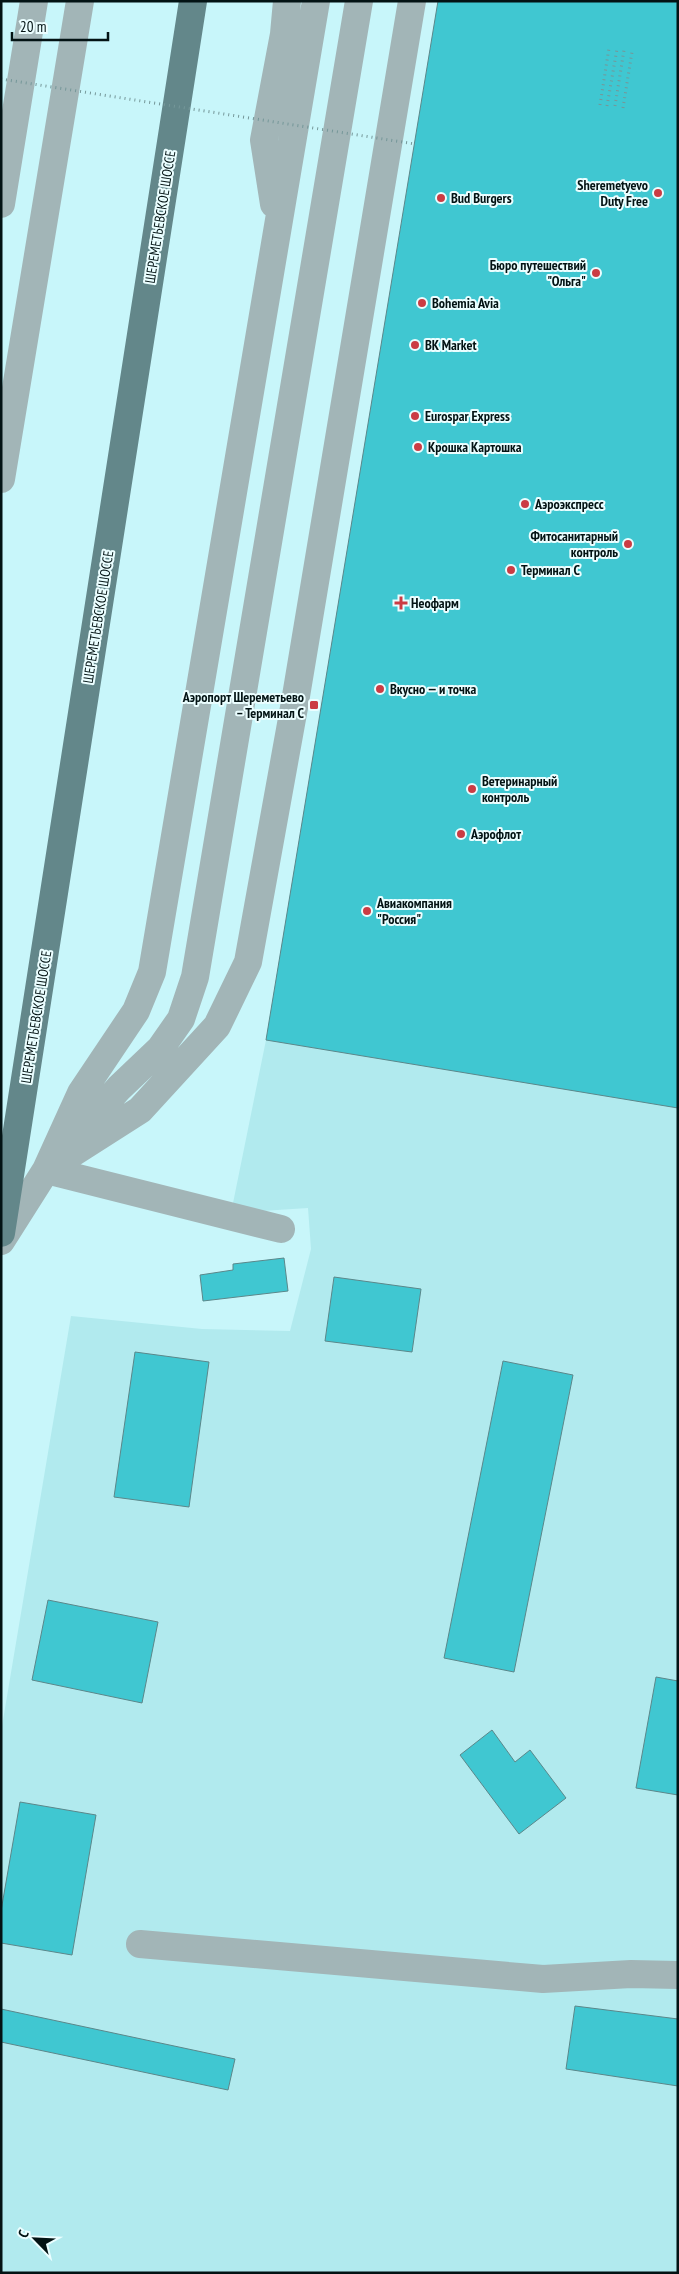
<svg xmlns="http://www.w3.org/2000/svg" width="679" height="2274" viewBox="0 0 679 2274" font-family="'PT Sans Narrow',sans-serif">
<style>
.built{fill:#b1eaee}
.building{fill:#40c7d1;stroke:#5b878a}
.lines{fill:none;stroke-linecap:round;stroke-linejoin:round}
.path{stroke:#759799;stroke-width:3;stroke-dasharray:1 4;stroke-linecap:butt}
.minor{stroke:#a2b5b7;stroke-width:28}
.major{stroke:#63878a;stroke-width:28}
.path-bridge{stroke:#759799;stroke-width:3;stroke-dasharray:1 4;stroke-linecap:butt}
.poi-dot{fill:#cb3c44;stroke:#ebfeff;stroke-width:2}
.labels{text-anchor:middle;dominant-baseline:central;stroke-width:4;stroke-linejoin:round;paint-order:stroke}
.poi-label{font-size:14px;font-weight:bold;fill:#031314;stroke:#ebfeff;text-anchor:start}
.street-label{font-size:14px;fill:#031314;stroke:#ebfeff}
</style>
<rect width="100%" height="100%" fill="#c8f6fa"/>
<path class="built" d="M678,1v2272h-677v-541l70,-416 131,13 88,2 21,-82 -3,-41 -77,5 35,-173 120,-723z"/>
<path class="building" d="M438,1h240v1107l-412,-68z
M284,1258l4,33 -85,10 -3,-26 33,-5v-6z
M334,1277l87,12 -9,63 -87,-11z
M135,1352l74,10 -20,145 -75,-10z
M503,1361l70,14 -59,297 -70,-14z
M48,1600l110,22 -16,81 -110,-23z
M656,1677l22,4v114l-42,-7z
M492,1730l23,32 15,-12 36,48 -47,36 -59,-79z
M20,1802l76,13 -24,140 -71,-12v-32z
M575,2006l103,13v67l-112,-17z
M1,2009l234,50 -7,31 -227,-48z"/>
<g class="lines">
<path class="path" d="M600,105l9,-57
M607,106l10,-57
M615,106l9,-56
M623,108l9,-56"/>
<path class="minor" d="M1,204l33,-203
M274,204l-10,-64 20,-106 3,-33
M1,479l79,-478
M67,1147l52,-59 41,-39 21,-30 14,-42 164,-976
M46,1170l94,-60 77,-84 31,-64 47,-260 117,-701
M46,1170l235,59
M1,1241l45,-71 35,-77 55,-82 16,-39 164,-971
M140,1944l403,35 88,-5 47,1"/>
<path class="major" d="M1,1233l192,-1232"/>
<path class="path-bridge" d="M1,79l414,65"/>
</g>
<g class="poi-dot">
<circle cx="658" cy="193" r="5"/>
<circle cx="441" cy="198" r="5"/>
<circle cx="596" cy="273" r="5"/>
<circle cx="422" cy="303" r="5"/>
<circle cx="415" cy="345" r="5"/>
<circle cx="415" cy="416" r="5"/>
<circle cx="418" cy="447" r="5"/>
<circle cx="525" cy="504" r="5"/>
<circle cx="628" cy="544" r="5"/>
<circle cx="511" cy="570" r="5"/>
<path d="M398.5 595.5h5v5h5v5h-5v5h-5v-5h-5v-5h5z"/>
<circle cx="380" cy="689" r="5"/>
<rect x="309" y="700" width="10" height="10" rx="2.5"/>
<circle cx="472" cy="789" r="5"/>
<circle cx="461" cy="834" r="5"/>
<circle cx="367" cy="911" r="5"/>
</g>
<g class="labels">
<g class="poi-label">
<text x="648" y="185" text-anchor="end">Sheremetyevo<tspan x="648" dy="16">Duty Free</tspan></text>
<text x="451" y="198">Bud Burgers</text>
<text x="586" y="265" text-anchor="end">Бюро путешествий<tspan x="586" dy="16">"Ольга"</tspan></text>
<text x="432" y="303">Bohemia Avia</text>
<text x="425" y="345">BK Market</text>
<text x="425" y="416">Eurospar Express</text>
<text x="428" y="447">Крошка Картошка</text>
<text x="535" y="504">Аэроэкспресс</text>
<text x="618" y="536" text-anchor="end">Фитосанитарный<tspan x="618" dy="16">контроль</tspan></text>
<text x="521" y="570">Терминал C</text>
<text x="411" y="603">Неофарм</text>
<text x="390" y="689">Вкусно — и точка</text>
<text x="304" y="697" text-anchor="end">Аэропорт Шереметьево<tspan x="304" dy="16">– Терминал C</tspan></text>
<text x="482" y="781">Ветеринарный<tspan x="482" dy="16">контроль</tspan></text>
<text x="471" y="834">Аэрофлот</text>
<text x="377" y="903">Авиакомпания<tspan x="377" dy="16">"Россия"</tspan></text>
</g>
<g class="street-label">
<text transform="translate(160 217) rotate(-81)">ШЕРЕМЕТЬЕВСКОЕ ШОССЕ</text>
<text transform="translate(98 617) rotate(-81)">ШЕРЕМЕТЬЕВСКОЕ ШОССЕ</text>
<text transform="translate(36 1017) rotate(-81)">ШЕРЕМЕТЬЕВСКОЕ ШОССЕ</text>
</g>
</g>
<rect width="679" height="2274" fill="none" stroke="#031314" stroke-width="5"/>
<g transform="translate(35 2239) rotate(294)" stroke="#ebfeff" stroke-width="4" paint-order="stroke">
<path d="M0-4L9 19L0 12L-9 19Z" fill="#031314"/>
<text y="-8" font-size="14" font-weight="bold" text-anchor="middle" fill="#031314">С</text>
</g>
<path d="M12 32v8h96v-8" fill="none" stroke="#031314" stroke-width="2.5"/>
<text x="20" y="32" font-size="15" fill="#031314" stroke="#ebfeff" stroke-width="4" paint-order="stroke">20 m</text>
</svg>
